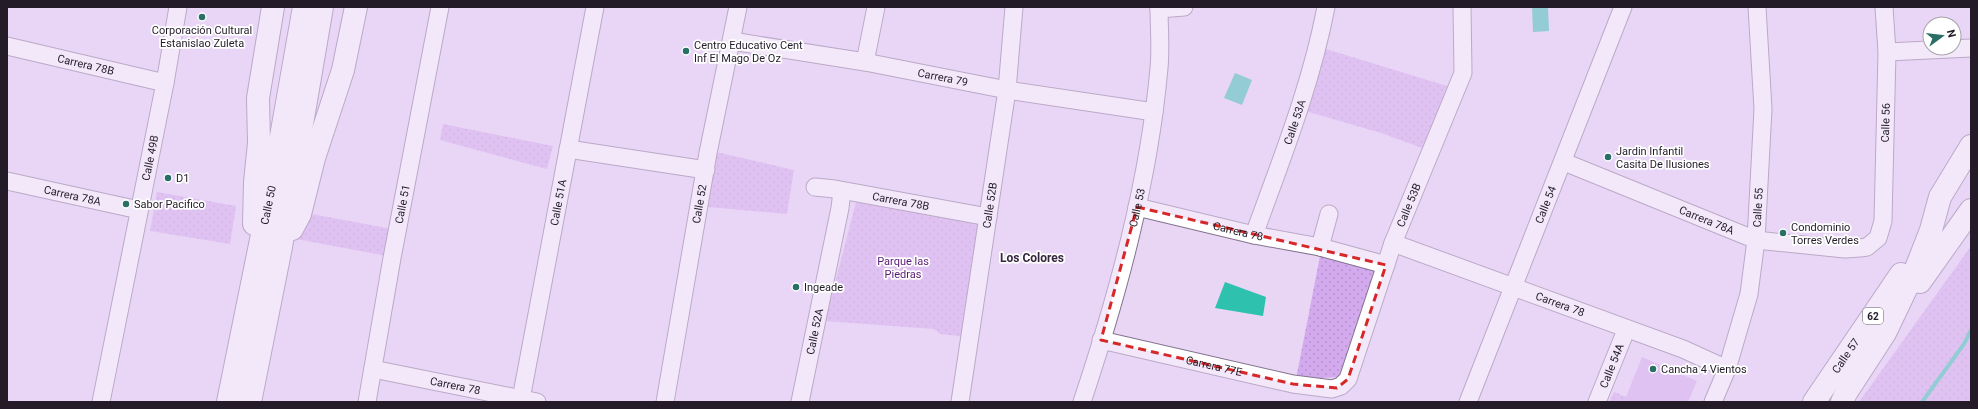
<svg xmlns="http://www.w3.org/2000/svg" width="1978" height="409" viewBox="0 0 1978 409" font-family="Roboto,sans-serif">
<style>
.grass{fill:#d4aaee}
.park{fill:url(#park-dots)}
.water{fill:#2ec1ae}
.lines{fill:none;stroke-linecap:round;stroke-linejoin:round}
.stream{stroke:#2ec1ae;stroke-width:4}
.minor-casing{stroke:#84748f;stroke-width:19}
.major-casing{stroke:#84748f;stroke-width:24}
.highway-casing{stroke:#84748f;stroke-width:24}
.minor{stroke:#fff;stroke-width:17}
.major{stroke:#fff;stroke-width:22}
.highway{stroke:#fff;stroke-width:22}
.marked{fill:none;stroke:#d62828;stroke-width:3;stroke-dasharray:8 5;stroke-linejoin:round}
.poi-dot{fill:#296f65;stroke:#fff;stroke-width:1.5}
.labels{text-anchor:middle;dominant-baseline:central;stroke-width:3.5;stroke-linejoin:round;paint-order:stroke}
.shield{fill:#fff;stroke:#656068;stroke-width:1}
.shield-label{font-size:10px;font-weight:bold;fill:#231c28}
.poi-label{font-size:11px;fill:#231c28;stroke:#fff;text-anchor:start}
.street-label{font-size:11px;fill:#231c28;stroke:#fff}
.park-label{font-size:11px;fill:#581a76;stroke:#fff}
.neighbourhood-label{font-size:12px;font-weight:bold;fill:#35273f;stroke:#fff}
</style>
<defs>
<pattern id="park-dots" width="8" height="8" patternUnits="userSpaceOnUse"><rect width="8" height="8" fill="#d4aaee"/><path d="M2 2h.1M6 6h.1" fill="none" stroke="#b692cc" stroke-width="1.8" stroke-linecap="round"/></pattern>
</defs>
<rect width="100%" height="100%" fill="#e9d6f5"/>
<path class="grass" d="M1642,357l55,24 -9,21h-49l-13,-5z"/>
<path class="park" d="M1326,49l121,37 -22,63 -44,-16 -76,-22z
M443,124l110,22 -6,23 -107,-29z
M712,151l82,19 -7,44 -79,-7z
M157,192l79,14 -6,38 -80,-13z
M856,202l125,15 -14,120 -27,-3 -3,-3 -4,-2 -108,-8z
M285,209l107,20 -5,27 -107,-20z
M1971,246v156h-112z
M1321,251l63,15 -41,111 -47,2z
M1614,392l25,10h-30z"/>
<path class="water" d="M1532,7h16l1,24 -16,1z
M1235,73l17,7 -10,25 -18,-7z
M1225,282l41,15 -3,19 -48,-8z"/>
<g class="lines">
<path class="stream" d="M1922,402l42,-58 7,-14"/>
<g class="minor-casing">
<g id="minor">
<path d="M1159,9l25,-2"/>
<path id="s1" d="M732,41l133,21 142,28 147,22"/>
<path id="s2" d="M7,46l158,37"/>
<path d="M1887,52l84,-4"/>
<path d="M865,62l11,-55"/>
<path d="M568,149l138,21"/>
<path id="s3" d="M1564,162l192,78 89,9 15,-1 7,-1 11,-9 5,-17 4,-169 -3,-45"/>
<path id="s4" d="M7,181l132,29"/>
<path id="s5" d="M815,187l20,2 153,28"/>
<path id="s6" d="M1137,207l117,28 66,12 66,18"/>
<path id="s7" d="M1254,235c27,-75 57,-149 72,-228"/>
<path id="s8" d="M1393,243l290,106 44,20"/>
<path d="M1320,247l9,-33"/>
<path id="s9" d="M1101,340l192,44 39,5 9,-3 7,-7 45,-136 70,-170 -1,-66"/>
<path id="s10" d="M373,369l164,33"/>
<path id="s11" d="M521,399l74,-392"/>
<path id="s12" d="M101,402l64,-319 13,-76"/>
<path id="s13" d="M367,402l25,-144 48,-251"/>
<path id="s14" d="M665,402l43,-249 30,-146"/>
<path id="s15" d="M800,402l40,-194 2,-17"/>
<path id="s16" d="M960,402l47,-312 7,-83"/>
<path id="s17" d="M1082,402c36,-108 67,-221 77,-334 2,-20 0,-41 0,-61"/>
<path id="s18" d="M1468,402l155,-395"/>
<path id="s19" d="M1597,402l29,-72"/>
<path id="s20" d="M1713,402l14,-33 22,-75 7,-54 7,-131 -6,-102"/>
</g>
</g>
<g class="major-casing">
<g id="major">
<path d="M254,224l1,-42 4,-39 -1,-45 15,-91"/>
<path d="M292,229l8,-15 14,-56 29,-88 13,-63"/>
<path id="s21" d="M228,402l46,-226 30,-169"/>
<path d="M250,402l31,-155 41,-240"/>
</g>
</g>
<g class="highway-casing">
<g id="highway">
<path d="M1920,282l51,-72"/>
<path id="s22" d="M1814,402l87,-128"/>
<path d="M1842,402l4,-9 39,-60 32,-67 14,-36 9,-33 31,-51"/>
</g>
</g>
<use href="#minor" class="minor"/>
<use href="#major" class="major"/>
<use href="#highway" class="highway"/>
</g>
<path d="M0 0H1978V409H0ZM1137,207l249,58 -38,114 -11,9 -44,-4 -192,-44z" fill="#e9d6f5" fill-opacity=".55" fill-rule="evenodd"/>
<path class="marked" d="M1137,207l249,58 -38,114 -11,9 -44,-4 -192,-44z"/>
<g class="poi-dot">
<circle cx="202" cy="17" r="4"/>
<circle cx="686" cy="51" r="4"/>
<circle cx="1608" cy="157" r="4"/>
<circle cx="168" cy="178" r="4"/>
<circle cx="126" cy="204" r="4"/>
<circle cx="1783" cy="233" r="4"/>
<circle cx="796" cy="287" r="4"/>
<circle cx="1653" cy="369" r="4"/>
</g>
<g class="labels">
<rect class="shield" x="1863" y="308" width="20" height="16" rx="3"/>
<g class="shield-label">
<text x="1873" y="316">62</text>
</g>
<g class="poi-label">
<text x="202" y="30" text-anchor="middle">Corporación Cultural<tspan x="202" dy="13">Estanislao Zuleta</tspan></text>
<text x="694" y="45">Centro Educativo Cent<tspan x="694" dy="13">Inf El Mago De Oz</tspan></text>
<text x="1616" y="151">Jardin Infantil<tspan x="1616" dy="13">Casita De Ilusiones</tspan></text>
<text x="176" y="178">D1</text>
<text x="134" y="204">Sabor Pacifico</text>
<text x="1791" y="227">Condominio<tspan x="1791" dy="13">Torres Verdes</tspan></text>
<text x="804" y="287">Ingeade</text>
<text x="1661" y="369">Cancha 4 Vientos</text>
</g>
<g class="street-label">
<text stroke="none"><textPath href="#s2" startOffset="81">Carrera 78B</textPath></text>
<text stroke="none"><textPath href="#s1" startOffset="214">Carrera 79</textPath></text>
<text stroke="none"><textPath href="#s7" startOffset="120">Calle 53A</textPath></text>
<text stroke="none"><textPath href="#s3" startOffset="449">Calle 56</textPath></text>
<text stroke="none"><textPath href="#s12" startOffset="249">Calle 49B</textPath></text>
<text stroke="none"><textPath href="#s4" startOffset="67">Carrera 78A</textPath></text>
<text stroke="none"><textPath href="#s5" startOffset="87">Carrera 78B</textPath></text>
<text stroke="none"><textPath href="#s11" startOffset="200">Calle 51A</textPath></text>
<text stroke="none"><textPath href="#s13" startOffset="201">Calle 51</textPath></text>
<text stroke="none"><textPath href="#s14" startOffset="201">Calle 52</textPath></text>
<text stroke="none"><textPath href="#s21" startOffset="201">Calle 50</textPath></text>
<text stroke="none"><textPath href="#s16" startOffset="199">Calle 52B</textPath></text>
<text stroke="none"><textPath href="#s9" startOffset="440">Calle 53B</textPath></text>
<text stroke="none"><textPath href="#s18" startOffset="212">Calle 54</textPath></text>
<text stroke="none"><textPath href="#s17" startOffset="202">Calle 53</textPath></text>
<text stroke="none"><textPath href="#s20" startOffset="201">Calle 55</textPath></text>
<text stroke="none"><textPath href="#s3" startOffset="154">Carrera 78A</textPath></text>
<text stroke="none"><textPath href="#s6" startOffset="104">Carrera 78</textPath></text>
<text stroke="none"><textPath href="#s8" startOffset="178">Carrera 78</textPath></text>
<text stroke="none"><textPath href="#s15" startOffset="72">Calle 52A</textPath></text>
<text stroke="none"><textPath href="#s22" startOffset="56">Calle 57</textPath></text>
<text stroke="none"><textPath href="#s9" startOffset="116">Carrera 77E</textPath></text>
<text stroke="none"><textPath href="#s19" startOffset="39">Calle 54A</textPath></text>
<text stroke="none"><textPath href="#s10" startOffset="84">Carrera 78</textPath></text>
</g>
<g class="park-label">
<text x="903" y="261">Parque las<tspan x="903" dy="13">Piedras</tspan></text>
</g>
<g class="neighbourhood-label">
<text x="1032" y="258">Los Colores</text>
</g>
</g>
<rect width="1978" height="409" fill="none" stroke="#231c28" stroke-width="16"/>
<g transform="translate(1942 36) rotate(75)"><circle r="19" fill="#ffffff" stroke="#a7a4a9"/>
<path d="M0-3L7 15L0 10L-7 15Z" fill="#296f65"/>
<text y="-6" font-size="11" font-weight="bold" text-anchor="middle" fill="#231c28">N</text>
</g>
</svg>
